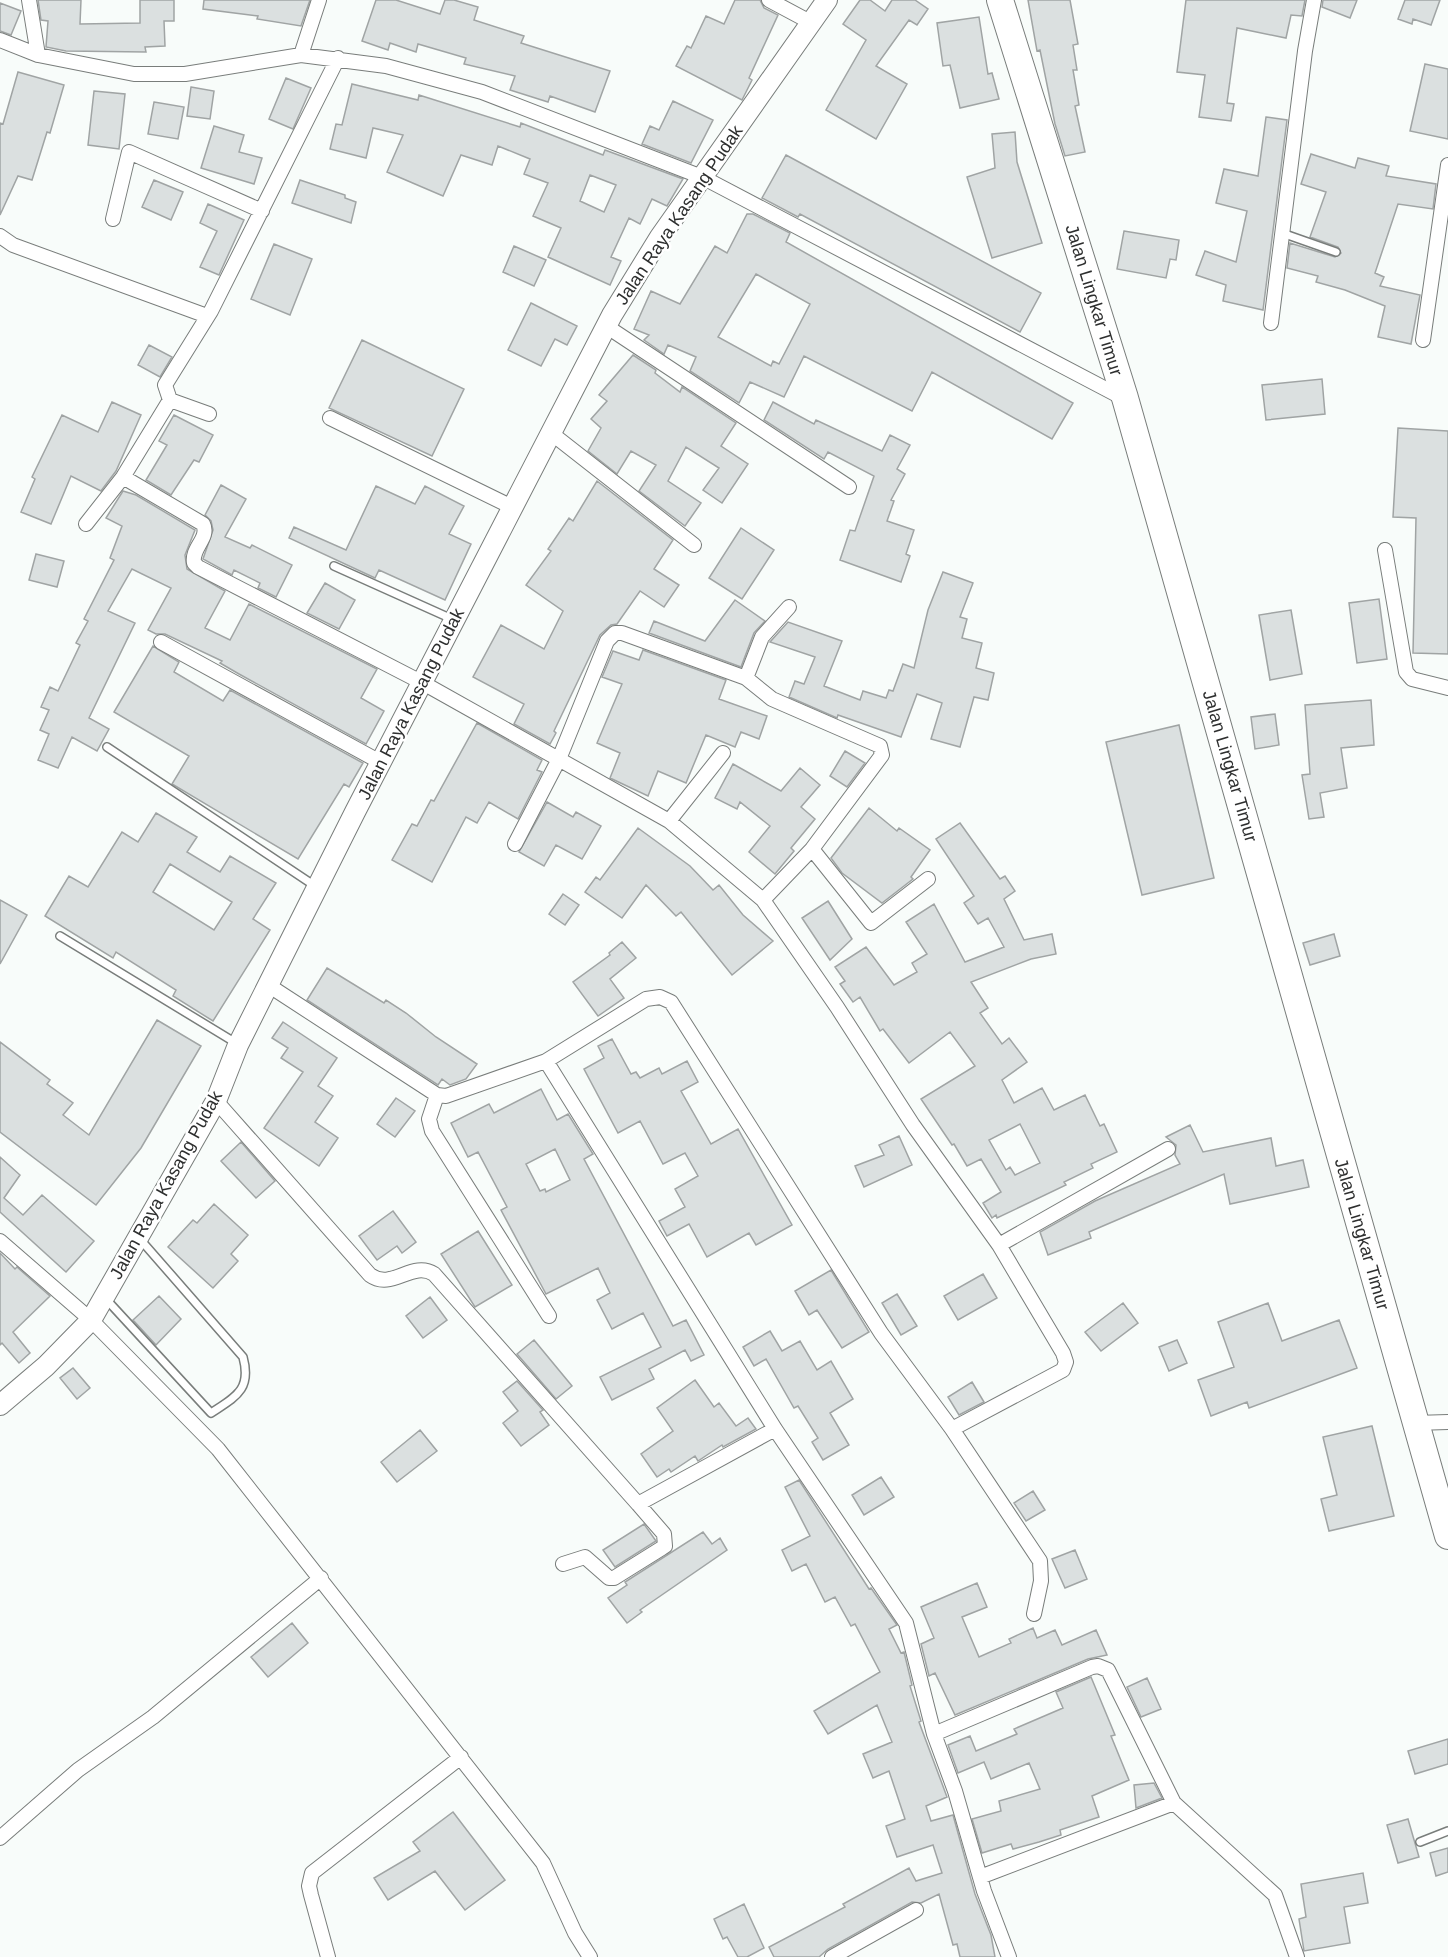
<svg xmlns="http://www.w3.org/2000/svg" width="1448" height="1957" viewBox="0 0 1448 1957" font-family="Helvetica,sans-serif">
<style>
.building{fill:#dbe0e0;stroke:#a0a4a4;stroke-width:1.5;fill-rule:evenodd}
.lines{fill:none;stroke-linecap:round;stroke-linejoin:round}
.lane-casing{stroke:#797d7b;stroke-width:10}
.street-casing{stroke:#797d7b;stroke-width:16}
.secondary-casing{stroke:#797d7b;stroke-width:22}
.highway-casing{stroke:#797d7b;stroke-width:28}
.lane{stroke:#fff;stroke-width:7}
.street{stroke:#fff;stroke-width:14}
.secondary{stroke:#fff;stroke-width:20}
.highway{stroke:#fff;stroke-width:26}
.labels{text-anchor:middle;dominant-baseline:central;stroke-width:5;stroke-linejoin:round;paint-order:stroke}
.street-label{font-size:18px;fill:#2e2f2f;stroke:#fff}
</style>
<rect width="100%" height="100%" fill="#f8fcfa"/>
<path class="building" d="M38,0h43l-1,24 60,-1v-23h34v21h-10l1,25 -20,1 1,5 -80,-1 -20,-4 2,-26 -7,-1z
M204,0h106l-9,26 -44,-7 1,-3 -55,-7z
M376,0h20l44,14 5,-14h9l24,7 -4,13 50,16 -3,7 89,28 -15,41 -45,-16 -2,6 -38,-12 5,-14 -51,-12 2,-6 -48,-14 -2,8 -26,-9 -2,7 -26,-9z
M735,0h25l4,8 14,7 -29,63 3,2 -10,20 -66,-34 11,-20 4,2 15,-32 18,8z
M860,0h10l15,11 7,-11h23l13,9 -11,16 -8,-5 -33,46 31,18 -31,55 -50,-29 40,-70 -23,-16z
M1028,0h42l8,44 -5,1 4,25h-4l6,35 -4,1 10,46 -20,4 -10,-32 -15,-74 -3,1z
M1186,0h119l-3,16 -11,-1 -5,23 -49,-10 -10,75 7,1 -3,17 -32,-4 6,-42 -28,-3z
M1323,0h34l-7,18 -28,-11z
M1405,0h35l-9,25 -18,-6 -1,5 -14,-5z
M0,3l21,8 -10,24 -11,-4z
M979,17l9,57 4,-1 7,26 -39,9 -10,-43 -7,1 -6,-43z
M1425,64l23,5v70l-38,-8z
M18,72l46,13 -14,48 -3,-1 -15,48 -14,-4 -18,39v-92l3,1z
M286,78l25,10 -18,41 -24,-10z
M352,84l66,16 1,-5 101,32 1,-4 82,32 2,-5 78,29 -16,27 -15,-7 -12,25 -11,-6 -18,39 10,4 -11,24 -62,-28 13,-29 -28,-12 15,-33 -24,-9 6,-15 -32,-13 -6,19 -31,-10 -18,41 -56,-24 16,-37 -30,-7 -7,30 -36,-9 6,-25 6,1zM590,175l26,10 -12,27 -24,-11z
M191,87l23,4 -4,28 -23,-3z
M94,91l31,3 -6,55 -31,-4z
M673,101l40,19 -22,43 -49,-19 8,-18 9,4z
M154,102l30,5 -6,32 -30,-5z
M1266,117l21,3 -24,190 -40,-9 3,-16 -30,-10 9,-24 31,11 11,-51 -31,-8 8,-34 34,7z
M214,126l30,9 -5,17 23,6 -8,26 -53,-16z
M1015,132l2,30 25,81 -50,15 -25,-81 28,-9 -3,-34z
M1311,154l44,14 3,-10 31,8 -3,10 50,8 -3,25 -35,-5 -23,69 9,4 -4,9 40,9 -9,49 -33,-7 7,-31 -40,-16 -29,-8 2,-6 -31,-8 3,-25 45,14 6,-4 -3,-6 -28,-10 16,-45 -25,-8z
M786,155l255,138 -21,39 -220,-118 -2,3 -36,-19z
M154,180l29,12 -12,28 -29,-13z
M300,180l45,15v3l11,4 -5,21 -59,-20z
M208,204l36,16 -25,55 -19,-8 17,-36 -17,-8z
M747,214h6l37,19 -4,9 287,161 -21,36 -120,-67 -20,39 -108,-55 -20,41 -34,-15 -11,21 -49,-32 6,-14 -28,-12 -4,9 -20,-14 5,-5 -15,-6 17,-38 29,13 35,-58 12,7zM756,274l54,30 -31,60 -6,-3 -2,5 -53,-29z
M1124,231l55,9 -3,20 -6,-1 -4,19 -49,-9z
M274,244l38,15 -22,56 -39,-16z
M514,246l32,14 -12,26 -31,-14z
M531,303l46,23 -10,19 -12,-6 -14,27 -33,-16z
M362,340l102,49 -32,67 -103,-48z
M149,345l23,12 -12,20 -22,-12z
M633,355l23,15 -1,3 25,19 2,-5 54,36 -15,23 27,18 -26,39 -19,-13 16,-22 -33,-21 -18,34 33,22 -16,23 -46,-35 17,-26 -25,-14 -14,23 -29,-23 13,-23 -10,-9 16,-18 -8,-6z
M1322,379l3,35 -59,6 -4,-35z
M112,402l29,13 -25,56 -15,20 -30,-15 -20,48 -30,-12 14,-33 -3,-2 30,-62 36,17z
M773,402l41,22 2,-4 66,31 8,-16 20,10 -13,24 8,5 -14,26 3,1 -7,20 27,9 -8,24 4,2 -9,26 -61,-22 10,-30 5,1 19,-55 -46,-24 -4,7 -60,-39z
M174,415l39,20 -14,27 -5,-2 -23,35 -25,-15 21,-35 -8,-4z
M1398,428l50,3v223l-35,-1 3,-135 -23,-1z
M597,481l76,59 -19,29 25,16 -15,22 -24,-16 -23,33 -6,1 -11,10 -46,96 2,2 -6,11 -36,-20 10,-20 -51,-27 28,-52 43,24 19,-38 -37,-26 25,-34 -3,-2 21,-31 4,3z
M221,485l25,14 -21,38 25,11 2,-3 40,20 -16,32 -18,-9 2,-5 -26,-13 -2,5 -29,-16 10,-29 -2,-9 -6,-6z
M376,486l39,18 10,-18 39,20 -15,28 22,10 -26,56 -66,-30 -4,8 -86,-40 5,-11 52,23z
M123,491l13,4 59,35 -10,25 2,14 38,22 -20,37 25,12 19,-36 128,65 -16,29 23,13 -18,33 -127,-70 -19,-11 2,-2 -57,-27h-9l-8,-4 23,-42 -39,-19 -24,42 27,12 -46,95 20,11 -12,22 -25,-14 -14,31 -20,-8 11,-26 -9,-4 9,-20 -8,-3 9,-20 8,4 22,-46 -4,-2 12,-22 -4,-2 30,-59 -4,-2 12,-32 -16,-8z
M741,528l33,22 -32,49 -33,-21z
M36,554l28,7 -7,26 -28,-7z
M943,572l30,11 -13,34 7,2 -5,19 20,5 -6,25 18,5 -6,27 -14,-3 -14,50 -29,-8 11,-36 -25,-9 -16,43 -63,-22 -1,3 -48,-21 6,-16 9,3 11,-27 -45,-15 18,-20 54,19 -18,45 36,14 3,-9 23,7 3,-8 4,1 10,-27 11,4 14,-58z
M325,583l30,17 -16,29 -32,-16z
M1379,599l8,60 -30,4 -8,-60z
M735,600l30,21 -11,12 -13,34 -92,-34 5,-12 51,20z
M1291,610l11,64 -32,6 -11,-65z
M153,646l26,16 -5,10 49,29 7,-11 133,73 -14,24 -5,-3 -46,75 -126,-75 17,-28 -75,-44z
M643,650l83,30 -7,19 48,17 -8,23 -18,-7 -6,15 -29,-12 -20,48 -28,-12 -10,25 -38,-18 10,-25 -23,-10 25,-59 -20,-7 11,-26 26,9z
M1371,700l3,45 -33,3 6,40 -27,5 4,24 -15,2 -7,-44 8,-1 -5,-69z
M1275,714l4,31 -24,4 -4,-32z
M477,723l65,37 -5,10 5,2 -24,47 -29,-17 -12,21 -11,-6 -34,65 -40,-22 20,-36 5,2 14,-26 3,1z
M1179,725l35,153 -72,17 -36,-153z
M845,751l20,12 -18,24 -17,-11z
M733,764l48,27 19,-23 20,17 -19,22 14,12 -24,29 3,3 -19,23 -26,-22 21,-26 -30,-24 -3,7 -22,-11z
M547,802l26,15 3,-5 25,14 -19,33 -26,-14 -12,21 -25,-14z
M869,808l28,23 2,-3 31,22 -19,27 2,2 -31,24 -40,-30 -11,-15z
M156,813l41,24 -10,15 33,20 10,-16 46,27 -23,36 17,11 -57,91 -40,-25 3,-6 -60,-38 -3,6 -68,-42 24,-40 19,11 34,-55 16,10zM170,864l62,38 -18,28 -61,-38z
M960,823l40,56 5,-3 10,15 -11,8 20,41 28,-6 4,20 -25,5 -60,23 17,26 -8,5 22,31 7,-6 18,24 -25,18 12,23 28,-15 12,22 31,-15 15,31 4,-2 13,28 -26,12 2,4 -29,14 2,3 -69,33 -1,-3 -4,3 -9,-15 18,-11 -20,-33 -14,7 -13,-22 -2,1 -31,-46 54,-33 -25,-34 -41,31 -26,-34 -3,2 -20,-34 -7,5 -13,-18 5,-3 -10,-14 31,-20 28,38 23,-13 -5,-9 15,-9 -21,-32 28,-18 31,58 39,-15 -16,-29 -10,6 -14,-21 10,-7 -38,-57zM1020,1124l20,39 -25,12 -5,-8 -4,3 -17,-30z
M638,828l52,38 23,24 6,-5 24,30 30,26 -41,34 -51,-63 -5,4 -30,-31 -24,33 -37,-26 11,-15 4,3z
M563,894l16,11 -14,20 -16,-11z
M0,900l27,15 -27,49z
M828,901l24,38 -22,21 -28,-42z
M1334,934l6,22 -30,9 -7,-22z
M622,942l14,16 -26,21 14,19 -26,18 -25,-34 37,-27 -1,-2z
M327,968l57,35 2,-3 20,13 30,24 41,27 -11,15 -16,6 -8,-6 -4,6 -131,-85z
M157,1020l44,26 -60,102 -45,57 -96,-73v-90l50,38 -3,4 26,19 -10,12 26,20z
M283,1022l54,36 -19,28 15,10 -18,26 23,16 -19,28 -55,-38 39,-56 -22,-14 7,-10 -16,-10z
M612,1039l19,35 5,-2 4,6 19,-10 3,6 25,-13 11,21 -17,9 30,53 27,-15 54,96 -36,20 -7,-12 -42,24 -18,-33 -22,12 -8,-15 26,-14 -10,-18 23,-13 -13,-23 -22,11 -23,-43 -22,12 -34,-64 20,-11 -6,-12z
M541,1089l16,31 11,-6 25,40 -9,5 89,167 13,-6 18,35 -13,6 -6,-11 -36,19 5,10 -42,21 -12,-23 61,-30 -18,-34 -31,16 -15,-29 13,-7 -12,-25 -52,26 -45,-84 6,-3 -29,-55 -10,5 -17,-34 38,-19 5,9zM555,1149l15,31 -24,12 -1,-3 -5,2 -14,-27z
M396,1098l19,13 -20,26 -18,-13z
M1190,1125l13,27 68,-14 5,28 27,-6 6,27 -79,17 -6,-30 -135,58 2,6 -43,17 -8,-23 55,-31 85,-37 -5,-9 1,-10 -10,-8z
M899,1136l13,29 -48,22 -9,-21 29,-11 -5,-10z
M241,1142l34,39 -19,17 -35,-37z
M0,1157l20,18 -16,23 19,17 19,-20 52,46 -28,31 -66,-60z
M214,1204l34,31 -17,19 7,7 -25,27 -45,-41 25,-27 4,3z
M393,1211l23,31 -14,11 -5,-7 -20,14 -18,-24z
M478,1231l34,54 -37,22 -34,-53z
M0,1253l15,16 2,-2 33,29 -37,36 17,21 -11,10 -17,-20 -2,2z
M831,1270l38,62 -27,16 -25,-38 -8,5 -14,-24z
M983,1274l14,24 -39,22 -14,-24z
M897,1294l20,32 -16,9 -19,-32z
M159,1296l22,23 -25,26 -23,-25z
M430,1297l17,23 -24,18 -17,-22z
M1123,1303l15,20 -37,28 -16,-19z
M1268,1303l14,38 57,-21 18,48 -108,40 -2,-6 -36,14 -13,-36 36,-13 -16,-45z
M770,1331l12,20 18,-10 17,29 14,-9 22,38 -23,14 19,32 -26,15 -11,-18 6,-4 -20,-32 -4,2 -28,-49 -12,7 -11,-19z
M534,1340l38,46 -16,13 -39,-45z
M1177,1340l10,23 -18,8 -10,-24z
M73,1368l17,20 -13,11 -17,-21z
M695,1380l19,27 5,-4 17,23 12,-8 8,11 -33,18 -1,-2 -24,16 -3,-5 -24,16 -2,-3 -12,8 -16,-23 32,-23 -16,-23z
M517,1381l26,29 -3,2 9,13 -28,21 -18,-23 15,-12 -15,-19z
M972,1382l12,20 -25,13 -11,-18z
M1372,1426l22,90 -65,15 -8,-32 16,-4 -14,-58z
M420,1430l17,21 -40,31 -16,-20z
M881,1477l13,20 -30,18 -12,-20z
M799,1480l70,109 2,-1 26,37 -8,4 12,24 3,-1 8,33 -2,1 11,35 -2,1 28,75 -21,9 5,15 22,-6 22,79 16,41 4,22h-35l-3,-13 -4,1 -14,-51 -18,9 -9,-1 -84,47 -9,8h-45l-5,-10 76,-40 -2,-3 66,-36 7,13 26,-8 -9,-28 -36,12 -11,-31 19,-7 -16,-48 -16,7 -10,-24 29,-12 -15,-37 -49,29 -14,-23 66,-39 -25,-48 -4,2 -16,-29 -10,5 -19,-38 -14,7 -10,-21 28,-14 -25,-49z
M1033,1491l12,19 -19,11 -12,-18z
M644,1524l12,17 -41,26 -12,-17z
M703,1532l9,12 8,-6 7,12 -87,60 2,2 -15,11 -19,-25 19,-13 -2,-3z
M1075,1550l12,29 -22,9 -13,-29z
M977,1583l10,24 -25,10 17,40 32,-14 -2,-4 24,-11 4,10 18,-8 7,15 34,-15 11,25 -19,4 -133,56 -20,-42 -6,3 -8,-32 13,-6 -13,-31z
M292,1623l16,20 -40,34 -17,-20z
M1091,1677l24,58 -4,1 18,44 -37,16 7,21 -39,13 1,5 -22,7 -26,7 -2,-5 -29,9 -10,-34 29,-8 -2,-10 41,-12 -11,-26 -38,16 -7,-17 -26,11 -10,-28 22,-9 6,15 41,-17 -3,-5 49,-21 -7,-16z
M1147,1678l14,31 -20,8 -14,-30z
M1448,1739v25l-33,10 -7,-23z
M1154,1783l8,15 -26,10 -2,-23z
M453,1812l52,68 -40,30 -30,-39 -47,29 -14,-22 46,-27 -7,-9z
M1408,1819l11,38 -21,6 -11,-38z
M1448,1848v24l-12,4 -6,-23z
M1363,1873l5,30 -24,4 6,36 -46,8 -5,-32 7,-2 -5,-33z
M744,1904l20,44 -17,9h-9l-11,-20 -4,2 -9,-20z"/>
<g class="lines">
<g class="lane-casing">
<path id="lane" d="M1282,233l54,19
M334,566l118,53
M107,747l208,139
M60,936l176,107
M105,1298l106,115c24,-16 41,-23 32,-56l-104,-119
M1420,1842l28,-11"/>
</g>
<g class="street-casing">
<path id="street" d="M29,0l9,55
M769,0l43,23
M0,40l38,15 96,19h51l116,-19 85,11 96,26 220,85 421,221
M301,55l18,-55
M113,219l16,-67 133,59
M0,236l13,9 194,71
M1271,323l34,-272 9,-51
M606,326l243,161
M1423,340l25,-175
M209,414l-39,-14 -5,-15 46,-74 127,-253
M330,418l182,89
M551,433l143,112
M123,477l80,47c7,14 -12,24 -9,39l4,4 225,116 246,138 94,79 74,107 76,118 86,120 64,108 3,9 -3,8 -111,59
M86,524l37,-47 47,-77
M1385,550l21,122 6,7 36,9
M161,642l221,121
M746,678l16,-41 27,-30
M669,821l54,-68
M515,844l44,-85 48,-118 8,-8h7l124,45 26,21 108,47 2,9 -70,94 -49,51
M812,849l59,74 57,-44
M268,985l169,110 9,1 100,-35 100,-62 14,-2 11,5 210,331 71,96 88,132 1,20 -7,33
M546,1061l229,368 131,194 28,111 21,57 29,100 25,66
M437,1095l-8,24 3,12 117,185
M216,1101l154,174c22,16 42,-15 64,-1l204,230 137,-75
M0,1241l91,79 127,129 325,414 32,70 15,24
M999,1245l169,-96
M1415,1423l33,-1
M563,1564l22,-7 24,21h5l48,-30 3,-2 -1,-12 -26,-30
M934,1734l158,-67 6,-1 10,4 66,133
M0,1838l78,-68 75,-53 168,-139
M980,1877l194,-74 101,92 22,62
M328,1957l-17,-62 -2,-9 3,-13 149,-116
M832,1957l84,-47"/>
</g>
<g class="secondary-casing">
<path id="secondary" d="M0,1405l46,-39 45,-46 125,-219 22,-56 117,-233 257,-497 48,-78 167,-237"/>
</g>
<g class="highway-casing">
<path id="highway" d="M1000,0l125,398 323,1138"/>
</g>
<use href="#lane" class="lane"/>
<use href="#street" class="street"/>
<use href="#secondary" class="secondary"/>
<use href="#highway" class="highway"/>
</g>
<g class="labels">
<g class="street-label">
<text transform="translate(679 215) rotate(-56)">Jalan Raya Kasang Pudak</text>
<text transform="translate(1094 300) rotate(73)">Jalan Lingkar Timur</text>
<text transform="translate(411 704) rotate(-63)">Jalan Raya Kasang Pudak</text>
<text transform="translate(1230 766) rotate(74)">Jalan Lingkar Timur</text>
<text transform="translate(166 1185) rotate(-61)">Jalan Raya Kasang Pudak</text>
<text transform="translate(1362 1234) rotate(74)">Jalan Lingkar Timur</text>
</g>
</g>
</svg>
